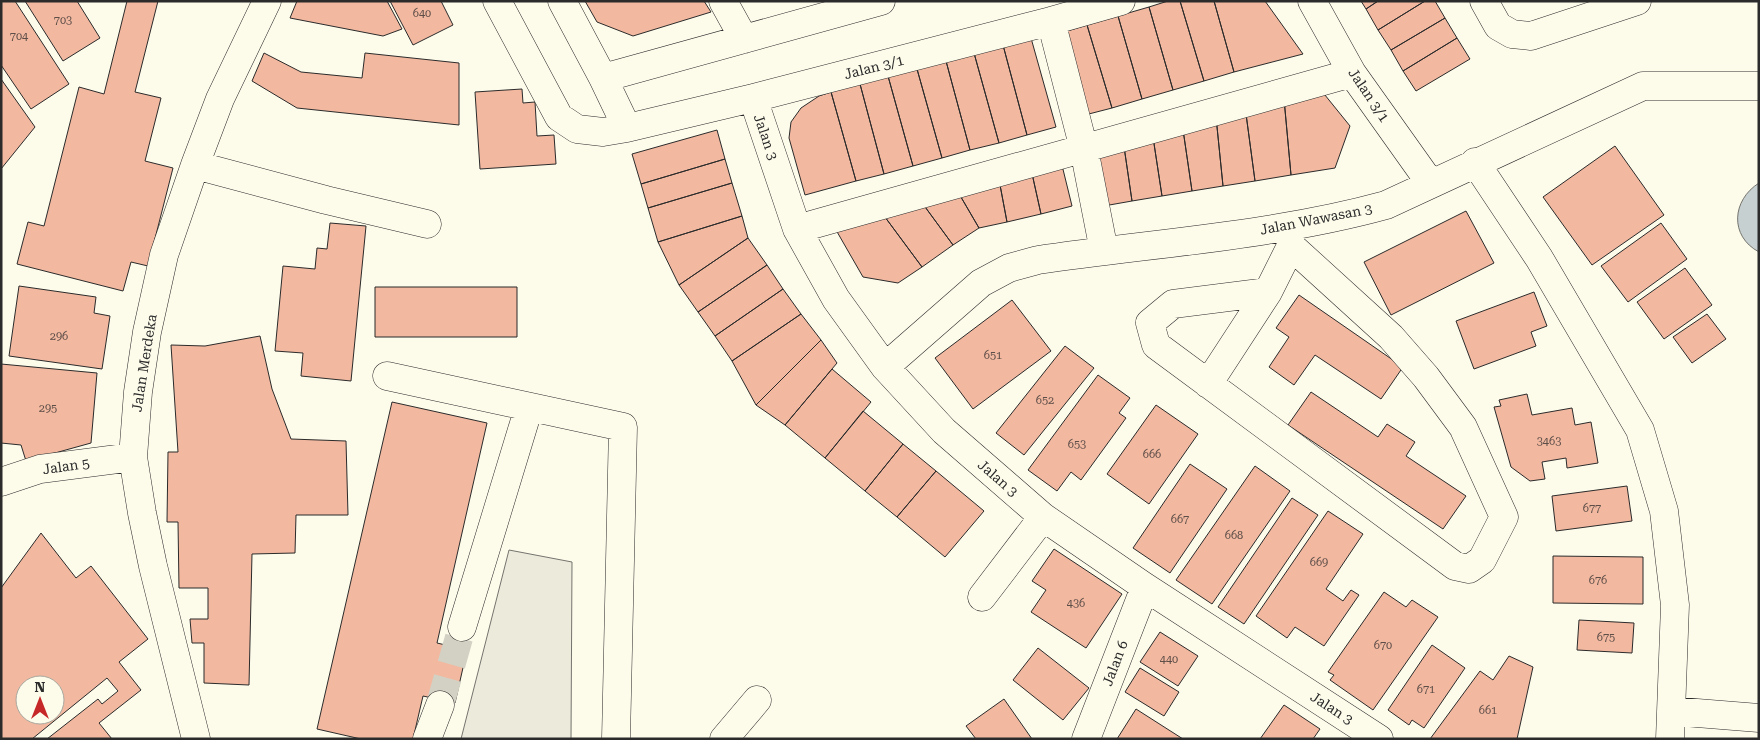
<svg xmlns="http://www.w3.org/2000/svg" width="1760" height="740" viewBox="0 0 1760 740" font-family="'Roboto Serif',serif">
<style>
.parking{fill:#eceadb;stroke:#74746e}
.water{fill:#c7d0d0;stroke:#74746e}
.building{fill:#f2b8a0;stroke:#2b2b2b;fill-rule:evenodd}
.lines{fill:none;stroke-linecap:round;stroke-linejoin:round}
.minor-tunnel{stroke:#d3d1c4;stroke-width:28;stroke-dasharray:28 14;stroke-linecap:butt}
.minor-casing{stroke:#2b2b2b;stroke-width:29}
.minor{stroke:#fdfbea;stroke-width:28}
.labels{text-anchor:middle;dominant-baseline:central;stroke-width:4;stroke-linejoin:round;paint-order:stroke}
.number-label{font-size:11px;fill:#5d4e48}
.street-label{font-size:14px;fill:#2b2b2b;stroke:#fdfbea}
</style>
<rect width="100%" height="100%" fill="#fdfbea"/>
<path class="parking" d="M509,550l63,12 -1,177h-110z"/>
<path class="water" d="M1759,183v69c-30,-16 -27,-52 0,-69z"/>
<path class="building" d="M1,1h14l54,83 -38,25 -30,-44z
M25,1h52l23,37 -37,23z
M127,1h31l-23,91 26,6 -16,63 28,7 -25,98 -17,-4 -8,29 -106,-27 11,-42 16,4 35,-139 25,7z
M297,1h90l15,28 -19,7 -93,-18z
M390,1h51l12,24 -40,20z
M585,1h119l7,11 -78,24 -36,-14z
M1168,1h12l24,80 -31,9 -24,-83z
M1180,1h34l20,71 -30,9z
M1214,1h51l38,53 -69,18z
M1361,1h17l-12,8z
M1378,1h47l-47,29 -12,-21z
M1425,1h10l10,17 -54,32 -13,-20z
M1149,7l24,83 -31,9 -24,-83z
M1118,16l24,83 -30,9 -25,-83z
M1445,18l12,20 -54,33 -12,-21z
M1087,25l25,83 -31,8 -24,-82z
M1031,38l25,89 -29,8 -24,-90z
M1457,38l13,21 -54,32 -13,-20z
M1003,45l24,90 -28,8 -25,-90z
M264,53l37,19 61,6 3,-25 94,10v62l-162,-17 -45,-27z
M974,53l25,90 -29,7 -24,-89z
M946,61l24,89 -28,8 -25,-89z
M917,69l25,89 -29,8 -25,-90z
M888,76l25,90 -29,8 -24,-90z
M1,79l34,48 -34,42z
M1312,79l38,47 -15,42 -44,7 -8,-87z
M860,84l24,90 -28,7 -25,-89z
M1283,88l8,87 -36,6 -11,-82z
M522,89l1,14 12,-1 2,34 17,-1 2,29 -76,5 -5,-77z
M831,92l25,89 -51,14 -16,-57 2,-16 10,-14 18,-12z
M1244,99l11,82 -32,5 -8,-79z
M1215,107l8,79 -31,5 -11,-75z
M1181,116l11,75 -30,5 -11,-72z
M1151,124l11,72 -30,5 -10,-68z
M717,130l8,29 -84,25 -9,-30z
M1122,133l10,68 -34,6 -10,-65z
M1615,146l49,69 -72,50 -49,-68z
M1059,153l13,53 -31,8 -12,-54z
M725,159l7,24 -84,25 -7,-24z
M1029,160l12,54 -34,8 -10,-53z
M997,169l10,53 -28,6 -28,-48z
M951,180l28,48 -26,17 -33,-45z
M732,183l10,33 -84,26 -10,-34z
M920,200l33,45 -31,22 -40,-54z
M1466,211l28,52 -103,52 -27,-53z
M882,213l40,54 -24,16 -35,-6 -27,-47z
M742,216l6,22 -69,47 -21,-43z
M330,223l36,3 -15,155 -50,-5 2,-23 -28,-2 8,-85 32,3 2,-21 10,1z
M1661,223l26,36 -59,43 -27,-36z
M748,238l19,27 -69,47 -19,-27z
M767,265l16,24 -68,47 -17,-24z
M1685,268l27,37 -48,34 -27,-37z
M19,286l77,11 -2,16 16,3 -8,53 -93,-13z
M375,287h142v50h-142z
M783,289l18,25 -69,47 -17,-25z
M1534,292l13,34 -16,6 5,14 -62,23 -18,-48z
M1299,295l104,72 -22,32 -66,-44 -21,30 -25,-18 20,-30 -13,-9z
M1012,300l39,51 -78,58 -38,-51z
M801,314l20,26 -65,65 -24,-44z
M1707,314l19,25 -34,24 -19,-26z
M260,336l12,53 19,50 55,2 2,74h-52l-1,38 -43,1 -3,131 -45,-2v-40h-12l-2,-24h18v-31h-29l-1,-66h-11l1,-70h10l-7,-107 34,1z
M821,340l16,23 -52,62 -29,-20z
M1065,346l29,22 -70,87 -28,-22z
M1,364l96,9 -6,70 -65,18 -5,-16 -20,-2z
M832,369l39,33 -46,56 -40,-33z
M1098,375l32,23 -11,15 7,5 -45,62 -10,-8 -14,19 -29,-21z
M1311,392l67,45 9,-13 28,18 -9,14 60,40 -23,33 -155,-104z
M1527,394l5,21 40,-7 3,17 16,-3 7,41 -31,5 -1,-10 -24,4 3,17 -15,2 -19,-14 -17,-60 7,-1 -2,-6z
M392,402l95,21 -50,220 30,7 -12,53 -32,-7 -10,43h-52l-44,-10z
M1156,405l42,29 -49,70 -42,-30z
M863,411l40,33 -38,47 -40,-33z
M903,444l33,27 -39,46 -32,-26z
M1190,464l37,25 -57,84 -37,-25z
M1255,466l35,25 -78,113 -36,-24z
M936,471l48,40 -39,46 -48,-40z
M1627,486l5,35 -76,10 -4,-35z
M1292,498l26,17 -74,109 -26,-17z
M1328,511l35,23 -37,55 17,12 8,-11 8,5 -35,51 -29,-19 -8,11 -31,-22z
M41,533l35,45 15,-12 57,73 -29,23 22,28 -42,33 13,16h-65l51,-40 4,5 16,-13 -11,-13 -75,61h-31v-151zM25,685h30v30h-30z
M1054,549l68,45 -36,54 -55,-36 15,-22 -14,-9z
M1553,556l90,1v47l-90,-1z
M1384,592l22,15 6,-7 26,17 -65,93 -43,-30 4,-5 -6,-3z
M1579,620l55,3 -2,30 -55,-3z
M1160,632l38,24 -20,30 -38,-24z
M1432,645l33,23 -41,60 -12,-8 -3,5 -21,-15z
M1038,648l51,40 -26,32 -50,-40z
M1509,656l24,11 -16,72h-87l50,-68 13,9z
M1140,668l39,24 -15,24 -39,-24z
M1004,699l28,40h-56l-10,-13z
M1284,705l36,24 -7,10h-53z
M1136,709l47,30h-66z"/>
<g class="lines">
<path class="minor-tunnel" d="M440,705l22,-78"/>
<g class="minor-casing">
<path id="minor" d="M497,1l62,116 18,12 26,3 24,-4 126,-30 298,-77 70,-20
M562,1l41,77 24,50
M723,1l21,38
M1312,1l40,72 79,111
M1484,1l14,25 14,8 19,2 106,-35
M1051,21l33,128 20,102
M603,78l278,-77
M753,98l44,131 39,70 49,68 59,64 99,86 102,70 234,152
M1475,162l64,96 101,172 24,81 11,94 -5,134
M195,165l131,35 101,24
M797,229l555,-156
M1268,292l-95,12 -23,19 6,22 299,221 14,3 13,-9 22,-43 -41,-90 -37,-50 -35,-40 -100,-91
M885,367l96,-84 28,-15 29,-8c116,-17 235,-24 348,-55l257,-119h116
M387,376l236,51 -7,312
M1208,384l60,-92 23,-46 -2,-17
M1,482l39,-13 93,-12
M982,597l61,-80
M462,627l67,-220
M1672,711l87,7
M196,739l-43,-173 -11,-53 -9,-56 5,-65 9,-60 17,-77 31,-90 25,-66 47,-98
M427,739l13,-34
M724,739l33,-39
M1086,739l59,-152"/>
</g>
<use href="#minor" class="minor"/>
</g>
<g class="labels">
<g class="number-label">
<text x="422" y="13">640</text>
<text x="63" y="20">703</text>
<text x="19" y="36">704</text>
<text x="59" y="336">296</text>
<text x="993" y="355">651</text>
<text x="1045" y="400">652</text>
<text x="48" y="408">295</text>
<text x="1549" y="441">3463</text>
<text x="1077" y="444">653</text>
<text x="1152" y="454">666</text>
<text x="1592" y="508">677</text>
<text x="1180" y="519">667</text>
<text x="1234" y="535">668</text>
<text x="1319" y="562">669</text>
<text x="1598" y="580">676</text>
<text x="1076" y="603">436</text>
<text x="1606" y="637">675</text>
<text x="1383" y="645">670</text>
<text x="1169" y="659">440</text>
<text x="1426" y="689">671</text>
<text x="1488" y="710">661</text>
</g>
<g class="street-label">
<text transform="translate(874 67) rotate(-14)">Jalan 3/1</text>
<text transform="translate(1369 95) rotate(56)">Jalan 3/1</text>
<text transform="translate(766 137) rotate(71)">Jalan 3</text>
<text transform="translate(1316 219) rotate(-11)">Jalan Wawasan 3</text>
<text transform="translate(144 363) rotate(-81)">Jalan Merdeka</text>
<text transform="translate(66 466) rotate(-8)">Jalan 5</text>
<text transform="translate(998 478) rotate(41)">Jalan 3</text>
<text transform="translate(1115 663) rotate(-69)">Jalan 6</text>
<text transform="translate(1332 708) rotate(33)">Jalan 3</text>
</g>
</g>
<rect width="1760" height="740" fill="none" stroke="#2b2b2b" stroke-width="5"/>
<g transform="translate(40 700)"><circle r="24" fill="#fdfbea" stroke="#a9a89e"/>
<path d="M0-4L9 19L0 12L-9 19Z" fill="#c62828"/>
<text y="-8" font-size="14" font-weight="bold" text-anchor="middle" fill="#2b2b2b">N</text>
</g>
</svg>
